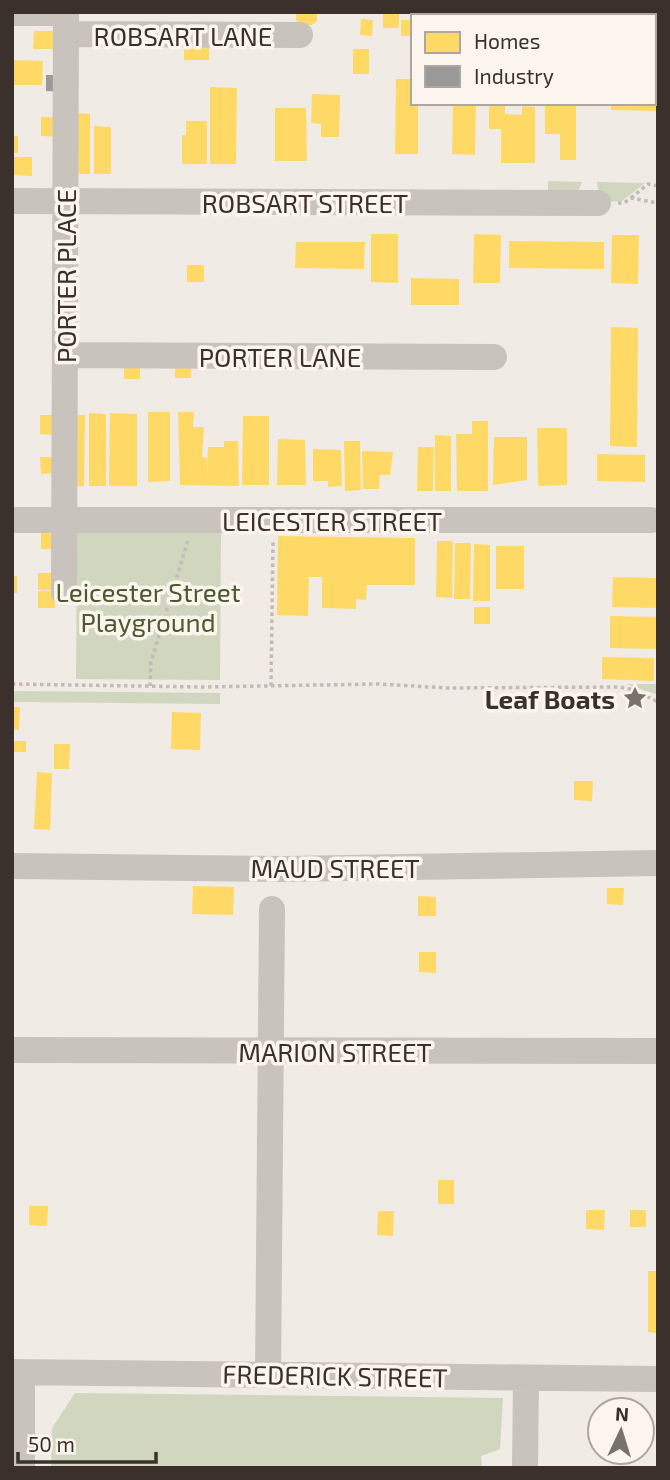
<svg xmlns="http://www.w3.org/2000/svg" width="670" height="1480" viewBox="0 0 670 1480" font-family="'Exo 2',sans-serif">
<style>
.green{fill:#d1d6bf}
.homes{fill:#ffd966}
.industry{fill:#999}
.lines{fill:none;stroke-linecap:round;stroke-linejoin:round}
.path{stroke:#c2bbb6;stroke-width:3.5;stroke-dasharray:3.5 3.5;stroke-linecap:butt}
.minor{stroke:#c9c3be;stroke-width:26}
.labels{text-anchor:middle;dominant-baseline:central;stroke-width:7;stroke-linejoin:round;paint-order:stroke}
.street-label{font-size:26px;fill:#3b302b;stroke:#fbf5ee}
.park-label{font-size:26px;fill:#4a5a2e;stroke:#fbf5ee}
.poi-label{font-size:26px;font-weight:bold;fill:#3b302b;stroke:#fbf5ee;text-anchor:end}
</style>
<rect width="100%" height="100%" fill="#f0ebe5"/>
<path class="green" d="M548,181l34,1 -5,12 -29,-1z
M597,182l48,1 -23,18 -22,1z
M77,531l144,1 -1,148 -144,-1z
M626,684h32v11z
M12,691l208,2v11l-208,-2z
M75,1393l428,5 -3,51 -19,7 1,12h-431l1,-40z"/>
<path class="homes" d="M296,12h21v9l-5,4h-11l-5,-5z
M383,12h16v16h-16z
M454,12h28v4h-28z
M643,12h15v20l-4,-1v-15h-18v-3z
M361,19l12,1 -1,16 -12,-1z
M401,20h12v16h-12z
M34,31h19v18h-20z
M184,44h25v16h-25z
M353,49h16v25h-16z
M12,60l31,1 -1,24h-30z
M396,79h17v24h5v51h-23z
M210,87l27,1 -1,76h-26z
M312,94l28,1 -1,42h-18v-13l-10,-1z
M654,95h4v16l-47,-1v-7h43z
M453,103h23l-1,52 -23,-1z
M489,103h16v11l17,1v-9l13,1v56h-34v-34h-12z
M545,103h31v57h-16v-26h-15z
M275,108h31l1,53h-32z
M74,113l16,1v60h-17z
M41,117h19l-1,20 -18,-1z
M186,121h21v43h-25v-29h4z
M94,126l17,1v47h-17z
M12,136h6v17h-6z
M12,157h20v19l-20,-1z
M371,234h27v49l-27,-1z
M474,234l27,1 -1,48h-27z
M612,235h27l-1,49 -27,-1z
M509,241l95,1v27l-95,-1z
M296,242h69l-1,27 -69,-1z
M187,265h17v17h-17z
M411,278l48,1v26h-48z
M611,327l27,1 -1,119 -27,-1z
M175,362h16v16h-16z
M124,363h16v16h-16z
M148,412h22v69l-22,1z
M178,412h16l-1,15h11l-2,30 5,1v20l1,-31h16v-6h14l1,45 -59,-1z
M89,413l17,1v72h-17z
M110,413l27,1v72h-28z
M40,415h19l-1,20 -18,-1z
M68,415h17l-1,71 -17,1z
M243,416h26v69h-27z
M472,421h16v70h-31l-1,-57h16z
M537,428h30v57l-29,1z
M435,435l16,1v55h-16z
M494,437h33v43l-34,5z
M278,439l27,1 1,45h-29z
M344,441h16l1,49 -16,1z
M418,447h16l-1,44h-16z
M313,449l28,1 1,36 -14,1v-6h-15z
M362,451l31,1 -3,23h-10l-1,14h-16z
M597,454l48,1v27l-48,-1z
M40,457h17v16l-16,1z
M41,533h17v16h-17z
M278,536l137,2v47h-48l-1,15 -10,-1v10l-34,-1v-31h-13l-1,39 -31,-1z
M437,541h16l-1,57 -16,-1z
M455,543h16l-1,56h-16z
M474,544l16,1v56h-17z
M496,546h28v43h-28z
M38,573h16v17h-16z
M12,576h5v17h-5z
M613,577l45,1v30l-46,-1z
M38,591h17v17h-17z
M474,607h16v17h-16z
M610,616l48,1v32l-48,-1z
M602,657l52,1v23l-52,-2z
M12,707h8l-1,23 -7,-1z
M172,712l29,1 -1,37 -29,-1z
M12,741h14v11h-14z
M54,744h16l-1,25h-15z
M37,772l15,1 -2,57 -16,-1z
M574,781h19l-1,20 -18,-1z
M193,886l41,1 -1,28 -41,-1z
M607,888h17l-1,17 -16,-1z
M418,896l18,1v19h-18z
M419,952h17v21l-17,-1z
M438,1180h16v24h-16z
M29,1206h19l-1,20 -18,-1z
M586,1210h19l-1,20 -18,-1z
M630,1210h16v17h-16z
M378,1211h16l-1,25 -16,-1z
M648,1271h10v62l-10,-1z"/>
<path class="industry" d="M46,75h17v17l-17,-1z"/>
<g class="lines">
<path class="path" d="M631,198l17,-14 10,2
M618,203h6l7,-5 27,5
M12,684l190,3 177,-3 68,4 172,-1 16,3 23,12
M150,686l1,-24 37,-122
M271,686l2,-145"/>
<path class="minor" d="M12,13h54l-2,580
M66,34l234,1
M12,201l586,2
M65,355l429,2
M12,520h639
M12,866l272,3 374,-6
M12,1050l646,1
M12,1372l646,7
M268,1374l4,-465
M22,1468v-95
M525,1468l1,-90"/>
</g>
<defs>
<g id="sight-bare" transform="scale(1.89)"><path d="M0-6L1.8-2.2L6-1.7L2.9 1.2L3.7 5.4L0 3.3L-3.7 5.4L-2.9 1.2L-6-1.7L-1.8-2.2Z" fill="#7a716c" stroke="#fbf5ee" stroke-width="2.5" paint-order="stroke"/></g>
</defs>
<g fill-rule="evenodd">
<use href="#sight-bare" x="635" y="698"/>
</g>
<g class="labels">
<g class="street-label">
<text x="183" y="35">ROBSART LANE</text>
<text x="305" y="202">ROBSART STREET</text>
<text transform="translate(65 276) rotate(-90)">PORTER PLACE</text>
<text x="280" y="356">PORTER LANE</text>
<text x="332" y="520">LEICESTER STREET</text>
<text x="335" y="867">MAUD STREET</text>
<text x="335" y="1051">MARION STREET</text>
<text transform="translate(335 1375) rotate(1)">FREDERICK STREET</text>
</g>
<g class="park-label">
<text x="148" y="591">Leicester Street<tspan x="148" dy="30">Playground</tspan></text>
</g>
<g class="poi-label">
<text x="615" y="698">Leaf Boats</text>
</g>
</g>
<rect width="670" height="1480" fill="none" stroke="#3b302b" stroke-width="28"/>
<rect x="411" y="14" width="245" height="91" fill="#fbf5ee" stroke="#aea6a0" stroke-width="2"/>
<rect x="425" y="32" width="35" height="21" fill="#ffd966" stroke="#aea6a0" stroke-width="2"/>
<text x="474" y="49" font-size="21" fill="#3b302b">Homes</text>
<rect x="425" y="66" width="35" height="21" fill="#999999" stroke="#aea6a0" stroke-width="2"/>
<text x="474" y="84" font-size="21" fill="#3b302b">Industry</text>
<g transform="translate(621 1431) rotate(4)"><circle r="33" fill="#fbf5ee" stroke="#aea6a0" stroke-width="2"/>
<path d="M0-5L12 26L0 18L-12 26Z" fill="#7a716c"/>
<text y="-10" font-size="19" font-weight="bold" text-anchor="middle" fill="#3b302b">N</text>
</g>
<path d="M18 1452v10h138v-10" fill="none" stroke="#3b302b" stroke-width="3.5"/>
<text x="28" y="1452" font-size="21" fill="#3b302b" stroke="#fbf5ee" stroke-width="5" paint-order="stroke">50 m</text>
</svg>
